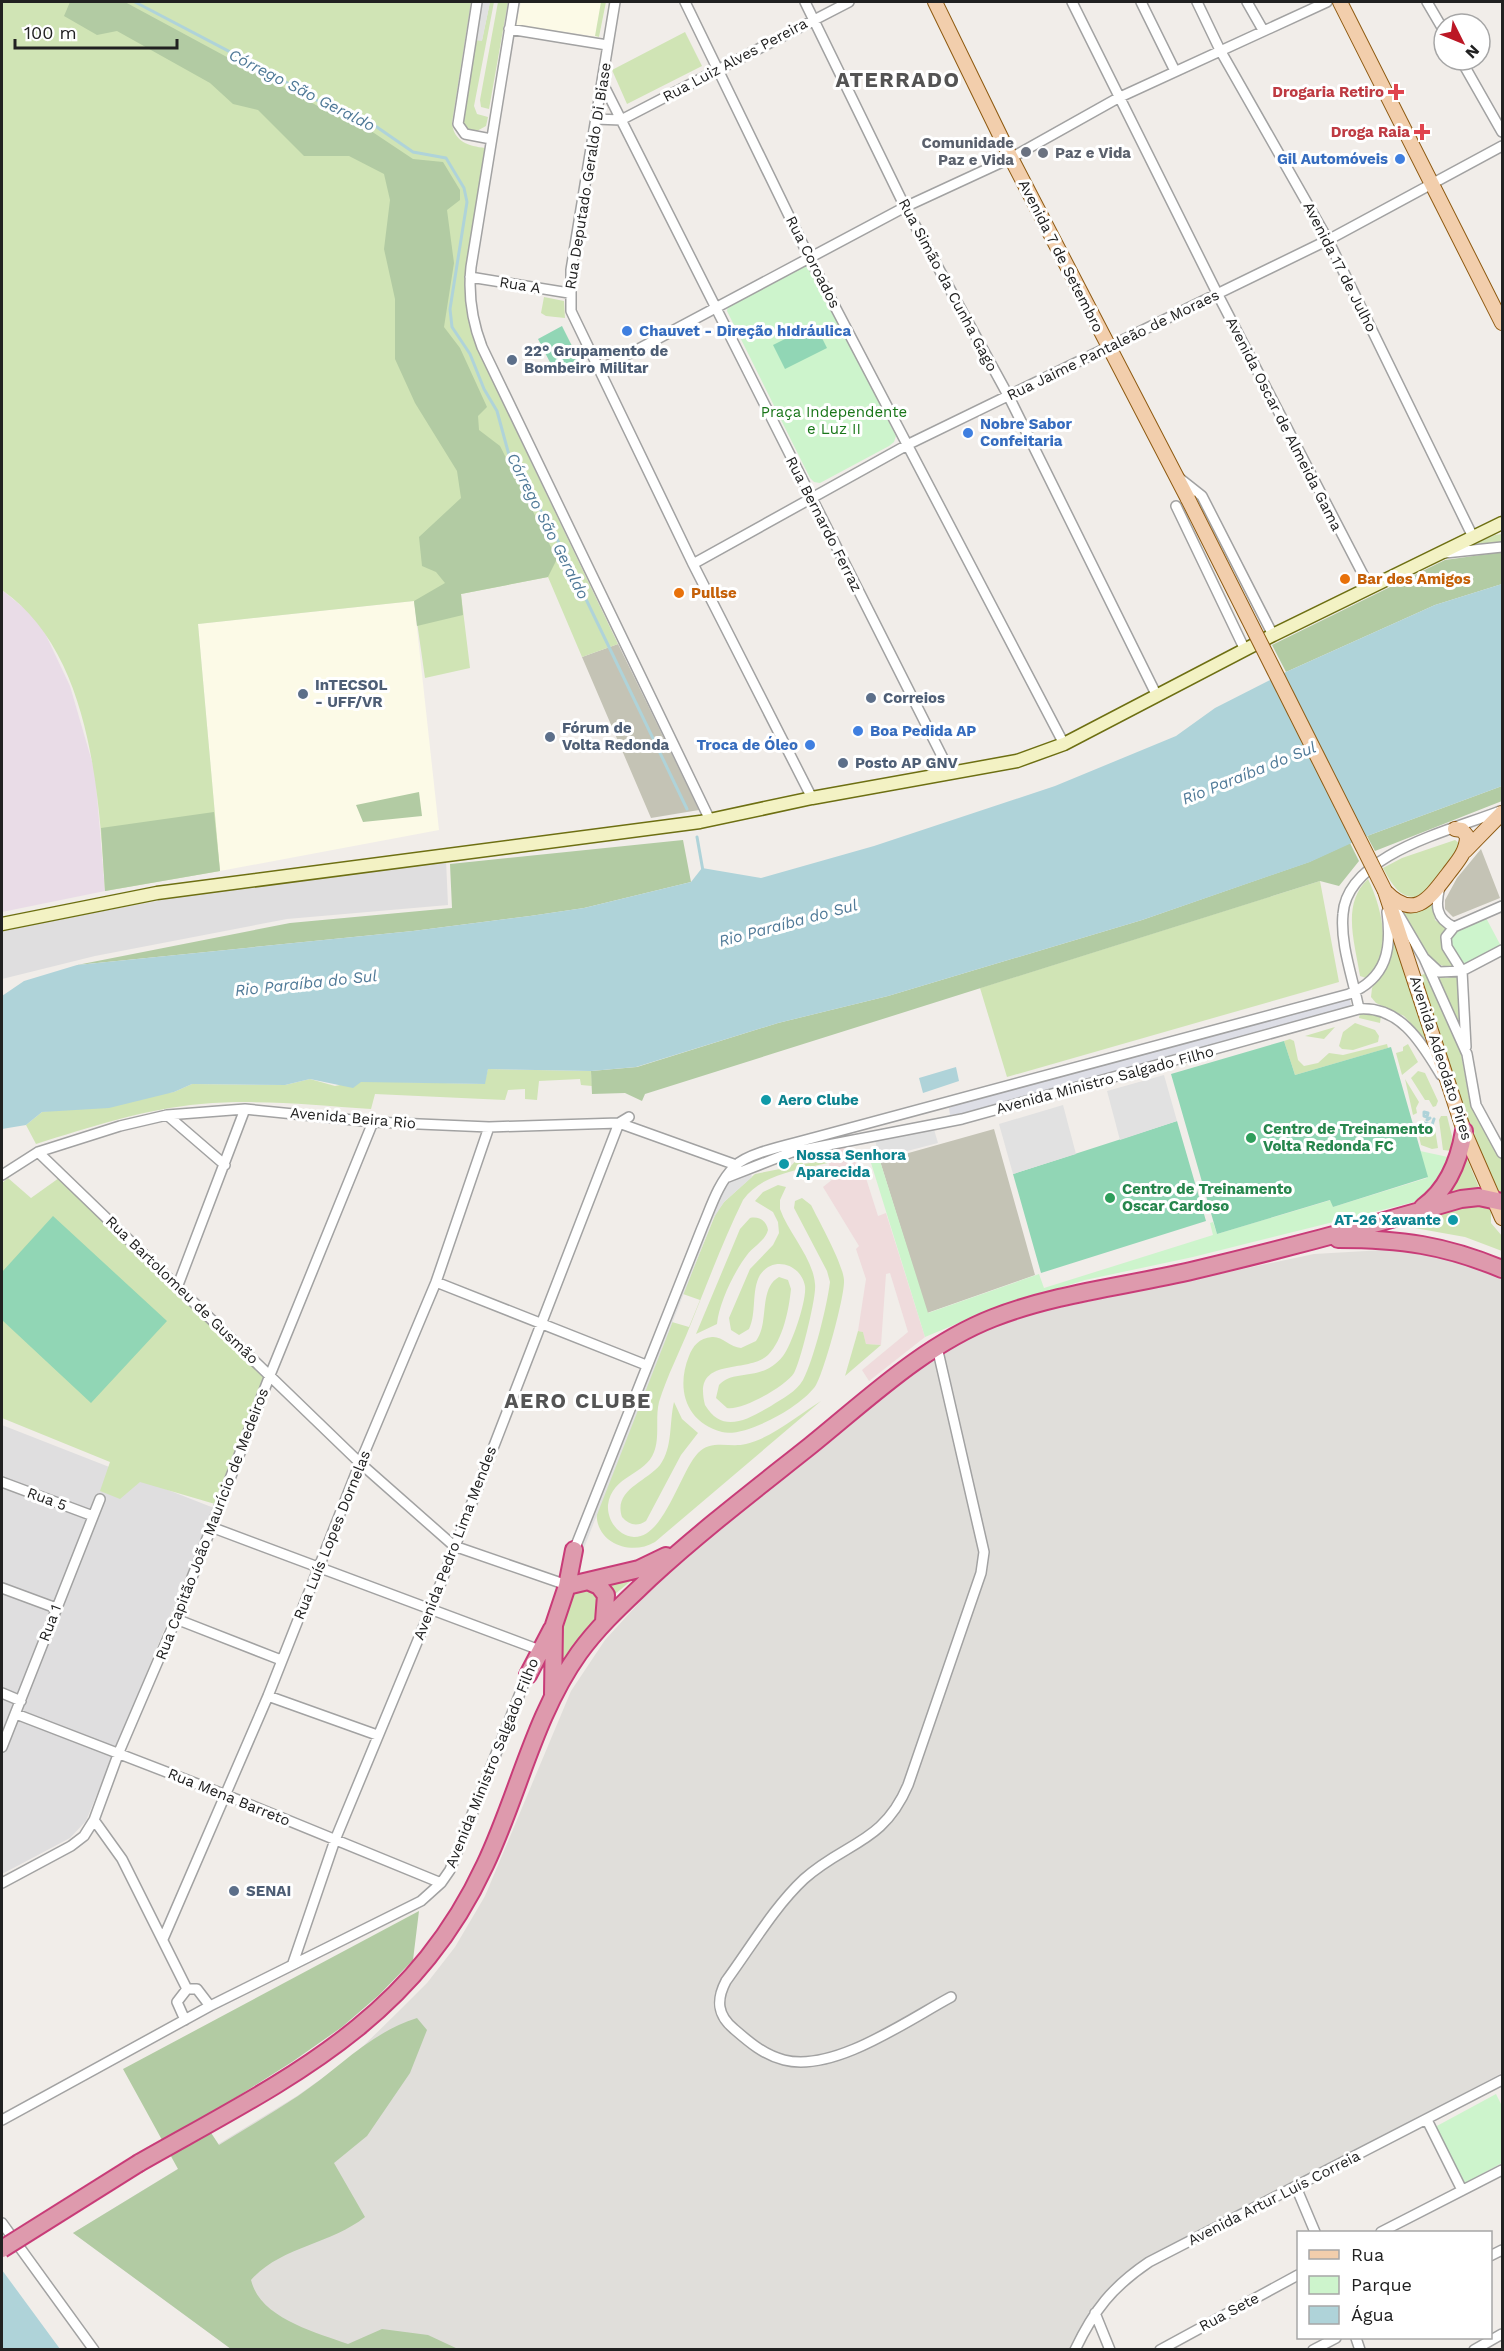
<svg xmlns="http://www.w3.org/2000/svg" width="1504" height="2351" viewBox="0 0 1504 2351" font-family="'Work Sans',sans-serif">
<style>
.residential{fill:#dfdedf}
.commercial{fill:#efdbdc}
.industrial{fill:#e9dce7}
.education{fill:#fcfae7}
.airport{fill:#e0deda}
.construction{fill:#c4c3b5}
.grass{fill:#d0e4b5}
.forest{fill:#b2cba3}
.park{fill:#cdf4cc}
.pitch{fill:#91d6b5}
.parking{fill:#e1e1e1}
.plaza{fill:#dddee6}
.water{fill:#afd3d9}
.lines{fill:none;stroke-linecap:round;stroke-linejoin:round}
.stream{stroke:#afd3d9;stroke-width:3}
.street-casing{stroke:#a2a2a2;stroke-width:12}
.secondary-casing{stroke:#6d6f12;stroke-width:15}
.primary-casing{stroke:#8e5a11;stroke-width:16}
.highway-casing{stroke:#c83c78;stroke-width:20}
.street{stroke:#fff;stroke-width:9}
.secondary{stroke:#f3f2c4;stroke-width:12}
.primary{stroke:#f2ceac;stroke-width:14}
.highway{stroke:#de9aad;stroke-width:16}
.primary-bridge-casing{stroke:#8e5a11;stroke-width:16;stroke-linecap:butt}
.highway-bridge-casing{stroke:#c83c78;stroke-width:20;stroke-linecap:butt}
.primary-bridge{stroke:#f2ceac;stroke-width:14}
.highway-bridge{stroke:#de9aad;stroke-width:16}
.health-dot{fill:#e0444e;stroke:#fff;stroke-width:2}
.worship-dot{fill:#6b7280;stroke:#fff;stroke-width:2}
.shop-dot{fill:#3f7fe0;stroke:#fff;stroke-width:2}
.service-dot{fill:#5c6f8a;stroke:#fff;stroke-width:2}
.food-dot{fill:#e8710a;stroke:#fff;stroke-width:2}
.culture-dot{fill:#0f9aa8;stroke:#fff;stroke-width:2}
.leisure-dot{fill:#2e9e5b;stroke:#fff;stroke-width:2}
.labels{text-anchor:middle;dominant-baseline:central;stroke-width:6;stroke-linejoin:round;paint-order:stroke}
.street-label{font-size:15px;fill:#212121;stroke:#fff}
.health-label{font-size:15px;font-weight:bold;fill:#be3a42;stroke:#fff;text-anchor:end}
.worship-label{font-size:15px;font-weight:bold;fill:#5b616d;stroke:#fff;text-anchor:end}
.shop-label{font-size:15px;font-weight:bold;fill:#366cbe;stroke:#fff;text-anchor:start}
.service-label{font-size:15px;font-weight:bold;fill:#4e5e75;stroke:#fff;text-anchor:start}
.park-label{font-size:15px;fill:#197619;stroke:#fff}
.food-label{font-size:15px;font-weight:bold;fill:#c56008;stroke:#fff;text-anchor:start}
.culture-label{font-size:15px;font-weight:bold;fill:#0d838f;stroke:#fff;text-anchor:start}
.leisure-label{font-size:15px;font-weight:bold;fill:#27864d;stroke:#fff;text-anchor:start}
.water-label{font-size:16px;font-style:italic;fill:#507a98;stroke:#fff}
.district-label{font-size:21px;font-weight:bold;letter-spacing:1.5px;fill:#545454;stroke:#fff}
</style>
<rect width="100%" height="100%" fill="#f1ede9"/>
<path class="residential" d="M446,860l2,45 -161,14 -192,37 -93,23v-49l208,-39z
M2,1425l212,83 -128,313 -16,17 -68,36z"/>
<path class="commercial" d="M847,1148l12,8 19,60 8,-3 39,124 -56,44 -7,-11 46,-38 -18,-59 -4,1 -5,71 -15,-1 -3,-12 -5,-1 8,-52 -10,-30 3,-3 -36,-59 10,-8 -5,-18 -22,2 -1,-10z"/>
<path class="industrial" d="M2,590l28,23 13,16 27,57 25,86 10,119 -103,21z"/>
<path class="education" d="M521,2h85l-7,35 -83,-12z
M414,601l25,229 -219,41 -22,-247z"/>
<path class="airport" d="M1401,1249l59,13 42,15v796l-367,194 -32,28 -31,54h-841l-158,-116 224,-137 55,-39 50,-49 25,-25 28,-36 30,-51 86,-205 34,-51 52,-57 38,-34 223,-179 50,-32 42,-18 24,-7 280,-59z"/>
<path class="construction" d="M618,644l81,166 -48,8 -69,-161z
M1481,849l19,49 -47,19 -8,-8v-9l12,-22z
M994,1129l41,146 -108,38 -47,-152z"/>
<path class="grass" d="M2,2h469l-19,121c2,19 17,23 33,25l-19,121c-3,32 3,58 15,88l137,287 -36,13 -34,-80 -87,17 9,74 -45,10 -11,-77 -216,23 22,247 -115,20c-6,-99 -14,-239 -103,-301z
M490,2h4l-20,104 3,8 11,3 -2,9 -11,6 -9,-4 -4,-5 11,-83h9z
M498,2h10l-19,107 -8,-2 -1,-7z
M601,2h5l-7,35 -4,-1z
M685,32l17,34 -75,38 -15,-34z
M544,297l20,4 1,17 -19,-2 -5,-3z
M1502,534v9l-30,2 23,-10z
M1455,840l5,4 -1,5 -38,47c-21,5 -29,-12 -38,-28l19,-10z
M1368,879c13,26 27,77 -2,99l-6,-2c-5,-33 -19,-72 8,-97z
M1320,881l19,101 -332,95 -27,-89z
M1433,902l2,18 13,9 -7,14 13,24c-28,3 -41,-37 -54,-58l18,2z
M1394,940l34,102 -24,-26 -28,-13 -5,-6 1,-9 14,-21z
M1432,972l15,6 12,-3 4,64z
M1426,973l34,75 9,50 33,61v35l-10,-1 -74,-216z
M1366,1012l15,3 -1,8 -21,-5 1,-5z
M1355,1023l20,7 4,6 -1,6 -25,8 -11,-1 -3,-3 4,-14z
M1335,1027l-11,12 -19,-3z
M1290,1039l4,2 4,19 6,6 14,-3 11,-10 14,2 44,-11 1,4 -93,27 -11,-34z
M1408,1044l10,18 -16,13 -6,-22 7,-2v-4z
M488,1069l103,2 1,15 -11,-1 -1,-6 -41,2 -2,19 -12,-1v-10l-17,1 -3,10 -130,-6 -4,15c-57,-4 -113,-10 -170,-5 -56,5 -111,23 -165,40l-10,-19 16,-13 132,-20 18,-8 93,1 25,-6 25,7 26,-5 123,3z
M1418,1071l7,2 13,28 -2,5 -3,1 -4,-7h-4l-14,-22z
M1405,1079l14,23 -3,6 1,5 -4,2z
M1441,1116h6l5,20 -1,15 -8,-1 -4,-30z
M1421,1127l7,5 7,-3 3,19 -6,1 -11,-4 -4,-17z
M1463,1149l17,41 -42,9z
M801,1155l2,9 25,-4v3c-30,7 -67,11 -85,37 -20,41 -36,84 -53,126 -10,25 -23,50 -31,76 -4,16 1,35 -5,50 -8,23 -42,23 -46,53 -1,15 10,31 26,32 30,1 46,-65 64,-84 13,-14 32,-5 48,-9 26,-6 52,-29 75,-43l-166,141c-25,15 -62,0 -58,-32l75,-188 17,5 11,-27 -17,-6 33,-81 8,-11 31,-28 35,-7z
M8,1178l23,20 28,-20 206,200 -50,126 -75,-22 -20,17 -20,-8 10,-29 -108,-44v-235z
M778,1185l8,2 -6,13v9c9,25 33,49 35,75 2,12 -15,79 -21,89 -8,13 -52,38 -67,35l-11,-10 3,-13c15,-17 43,-2 64,-29 9,-12 24,-56 22,-70 -4,-22 -32,-31 -45,-11 -9,16 -3,38 -11,54l-10,6 -8,-5 -2,-12 21,-49 23,-24 6,-12 -1,-11 -5,-10 -18,-11 8,-9z
M802,1198l9,7c8,16 32,59 33,75 1,16 -20,92 -28,105 -13,21 -71,53 -94,47 -37,-10 -46,-44 -33,-76 4,-10 10,-18 23,-19 10,-1 18,10 29,11l15,-7c14,-19 2,-52 23,-64l9,3 3,9c-2,20 -8,51 -23,66 -21,20 -76,0 -63,50 18,30 43,14 66,1 12,-8 25,-14 32,-26 11,-21 24,-74 27,-98l-3,-11 -33,-63 1,-7z
M1482,1203l9,5v15l11,13v15l-37,-14 -67,-12z
M750,1218c9,-2 17,3 18,12 -3,11 -14,16 -21,25 -13,17 -28,48 -30,69l-21,10 44,-105z
M858,1331l5,1 3,12 15,1 -36,31z
M674,1402l8,17 16,14 -17,22 -35,66c-9,6 -17,4 -24,-4 -9,-27 24,-35 38,-52 13,-18 9,-42 14,-63z
M639,1574l-25,21 -8,-11z
M583,1587l16,6 -2,22 -39,55c-1,-25 1,-70 25,-83z"/>
<path class="forest" d="M70,2h55l202,109 32,12 54,36 30,3 17,28v10l-13,10 7,53 -10,64 16,21 27,59 -9,9 1,14 21,16 57,113 -9,18 -87,17 2,21 -46,11 -3,-25 31,-18 -9,-11 -14,-6 -3,-29 42,-39 -4,-27 -42,-68 -20,-44v-60l-11,-50 6,-49 -6,-26 -35,-18h-45l-46,-46 -25,-6 -23,-21 -93,-52 -20,4 -33,-19z
M1502,552v32l-67,21 -149,67 -14,-27 173,-85z
M1502,786v15l-127,50 -8,-15z
M419,792l3,24 -59,6 -7,-17z
M214,812l6,59 -115,20 -4,-63z
M683,840l8,42 -107,26 -54,8 -117,15 -336,34 213,-42 162,-15 -2,-44z
M1350,843l9,18 -20,25 -19,-5 -675,213 -3,7 -17,-8 -33,1 -1,-23 46,-4 141,-44 110,-27 254,-76 167,-58z
M419,1911l-6,49 -34,35 -37,32 -50,35 -90,57 17,26c26,-16 53,-32 79,-49 40,-27 73,-64 119,-78l10,12 -17,43 -43,63 -33,27 31,54c-34,27 -85,30 -114,63 9,38 64,52 97,64l34,-15 46,6 30,14h-227l-158,-116 105,-64 -55,-100z"/>
<path class="park" d="M805,264l5,4 86,168 -2,6 -5,4 -69,37 -6,-1 -4,-4 -83,-167 1,-6z
M1485,916l17,32 -39,19 -15,-26 3,-9z
M1420,1151l28,6 -12,28 -22,17 -221,55 -108,23 -88,27 -72,30 -54,-174 9,-2 48,152 111,-39 5,14 169,-53 -3,-12 3,-1 4,12 114,-34 2,7 94,-29z
M1496,2094l6,12v57l-37,20 -30,-56z"/>
<path class="pitch" d="M815,324l12,24 -42,21 -12,-24z
M562,326l19,38 -24,12 -19,-37z
M1284,1041l11,34 96,-28 37,130 -95,30 -3,-7 -113,34 -46,-160z
M1177,1121l29,100 -165,52 -28,-99z
M53,1216l114,105 -76,82 -89,-83v-48z"/>
<path class="parking" d="M480,2h10l-8,39 -9,-1z
M1164,1075l13,46 -57,19 -13,-49z
M1063,1105l13,49 -63,20 -14,-50z
M933,1126l5,17 -58,15 -6,-21z
M750,1170l2,7 -28,25 -11,17 -131,334 -8,-3 148,-367z"/>
<path class="plaza" d="M1349,994l3,17 -339,94 -63,10 -1,-7 60,-23z"/>
<path class="water" d="M1502,584v202l-135,50 -57,26 -168,58 -254,76 -110,27 -142,44 -45,4 -103,-2 -3,15 -124,-2 -8,6 -43,-9 -25,6 -93,-1 -18,8 -65,16 -67,4 -16,13 -24,4v-133l22,-15 53,-16 336,-34 117,-15 54,-8 107,-26 11,-14 59,10 113,-32 181,-60 121,-50 39,-28 71,-36 149,-67z
M956,1067l3,14 -36,12 -4,-15z
M2,2270l58,79h-58z"/>
<g class="lines">
<path class="stream" d="M135,2l139,73 51,30 46,18 42,29 33,6 18,30 3,14 -17,107 2,18 18,27 14,35 13,22 12,44 48,84 130,270
M697,837l6,34
M1424,1112l4,1 -1,4 -3,-1z
M1427,1120l3,-2
M1424,1123l8,2 2,-6"/>
<g class="street-casing">
<path id="street" d="M477,2l-19,122 7,10 26,5
M514,2l-43,265c-3,28 1,54 11,80l228,473
M615,2l-44,268v41l122,253 119,234
M685,2l125,257 254,485
M805,2l100,205 104,190 148,299
M1072,2l145,291 153,295
M1141,2l34,69
M1197,2l23,48 108,190 145,297
M1247,2l16,28
M1427,2l17,29
M509,29l98,16
M1461,60l41,72
M602,82l348,690
M596,119l25,1 228,-118
M470,277l99,16
M599,370l306,-163 106,-49 107,-60 209,-96
M1178,477l24,19 71,139
M1176,506l69,144
M1445,553l57,-6
M693,564l216,-120 419,-204 174,-94
M1440,887c-5,18 -4,32 14,40
M1397,912l27,46 15,14 23,-1 40,-21
M1424,958l43,96 9,51 26,48
M1359,1009c-6,-31 -19,-64 -16,-95 4,-60 110,-84 157,-103
M1466,1047l-4,-76 -15,-24 -1,-10 8,-10 48,-21
M167,1115l58,50
M38,1152l322,311 94,83 107,37
M2,1175l36,-23 82,-26 47,-11 78,-6 128,13 116,5 130,-4 117,42
M728,1177l64,-25 170,-33 397,-110c42,-3 63,35 82,66
M436,1282l210,83
M178,1285l67,-176
M937,1347l47,205 -3,21 -73,212c-25,59 -63,57 -104,94 -30,28 -53,68 -78,102 -10,19 -9,34 8,48 15,13 30,26 50,31 50,13 124,-40 167,-63
M2,1482l91,34
M211,1527l326,122
M573,1553l129,-325c9,-21 16,-45 33,-62 14,-14 58,-22 78,-28l536,-144c38,-16 43,-45 38,-82
M2,1588l54,20
M176,1619l105,41
M2,1693l19,8
M268,1696l109,39
M16,1714l210,81 215,88
M2,1747l98,-248
M94,1820l28,39 65,130
M2,1883l69,-37 13,-10 10,-16 25,-68 57,-133 94,-244 103,-253
M163,1939l105,-243 92,-233 76,-181 53,-155
M293,1963l42,-123 95,-229 189,-488 10,-6
M185,2020l-8,-18 10,-13h10l13,17
M2,2120l208,-114 211,-105 20,-18 9,-13 78,-197
M1427,2120l35,70
M1296,2187l19,45
M2,2223l92,127
M1381,2232l121,-62
M1490,2256l12,-6
M1095,2313l15,37
M1356,2338l4,12
M1075,2350c19,-40 37,-63 74,-88l353,-182
M1160,2350l138,-75
M1313,2350l23,-12
M1474,2350l28,-16"/>
</g>
<g class="secondary-casing">
<path id="secondary" d="M2,924l155,-31 543,-71 112,-24 205,-37 47,-17 209,-109 229,-112"/>
</g>
<g class="primary-casing">
<path id="primary" d="M935,2l76,156 177,341
M1340,2l162,321
M1465,851l37,-38
M1385,891l79,240 38,87
M1385,891c29,30 44,8 63,-17 9,-12 19,-22 19,-38l-5,-6 -7,-1"/>
</g>
<g class="highway-casing">
<path id="highway" d="M1423,1207c25,-18 36,-46 41,-76
M1338,1239c63,0 106,6 164,30
M590,1582l9,4 7,9 -2,26
M567,1586l7,-36
M528,1675l24,-46
M553,1694l1,-69 13,-39 72,-17 27,-13
M139,2163c144,-82 272,-139 346,-298 33,-69 49,-149 94,-212 21,-29 46,-51 71,-75 51,-47 106,-89 160,-132 57,-46 114,-101 183,-128 64,-25 135,-32 202,-48 89,-21 178,-45 266,-71l18,-2 23,5"/>
</g>
<use href="#street" class="street"/>
<use href="#secondary" class="secondary"/>
<use href="#primary" class="primary"/>
<use href="#highway" class="highway"/>
<g class="primary-bridge-casing">
<path id="primary-bridge" d="M1188,499l197,392"/>
</g>
<g class="highway-bridge-casing">
<path id="highway-bridge" d="M2,2249l137,-86"/>
</g>
<use href="#primary-bridge" class="primary-bridge"/>
<use href="#highway-bridge" class="highway-bridge"/>
</g>
<g class="health-dot">
<path d="M1393 83h6v6h6v6h-6v6h-6v-6h-6v-6h6z"/>
<path d="M1419 123h6v6h6v6h-6v6h-6v-6h-6v-6h6z"/>
</g>
<g class="worship-dot">
<circle cx="1026" cy="152" r="6"/>
<circle cx="1043" cy="153" r="6"/>
</g>
<g class="shop-dot">
<circle cx="1400" cy="159" r="6"/>
<circle cx="627" cy="331" r="6"/>
<circle cx="968" cy="433" r="6"/>
<circle cx="858" cy="731" r="6"/>
<circle cx="810" cy="745" r="6"/>
</g>
<g class="service-dot">
<circle cx="512" cy="360" r="6"/>
<circle cx="303" cy="694" r="6"/>
<circle cx="871" cy="698" r="6"/>
<circle cx="550" cy="737" r="6"/>
<circle cx="843" cy="763" r="6"/>
<circle cx="234" cy="1891" r="6"/>
</g>
<g class="food-dot">
<circle cx="1345" cy="579" r="6"/>
<circle cx="679" cy="593" r="6"/>
</g>
<g class="culture-dot">
<circle cx="766" cy="1100" r="6"/>
<circle cx="784" cy="1164" r="6"/>
<circle cx="1453" cy="1220" r="6"/>
</g>
<g class="leisure-dot">
<circle cx="1251" cy="1138" r="6"/>
<circle cx="1110" cy="1198" r="6"/>
</g>
<g class="labels">
<g class="street-label">
<text transform="translate(735 60) rotate(-28)">Rua Luiz Alves Pereira</text>
<text transform="translate(588 176) rotate(-81)">Rua Deputado Geraldo Di Biase</text>
<text transform="translate(1061 256) rotate(63)">Avenida 7 de Setembro</text>
<text transform="translate(813 262) rotate(63)">Rua Coroados</text>
<text transform="translate(1340 267) rotate(63)">Avenida 17 de Julho</text>
<text transform="translate(520 285) rotate(9)">Rua A</text>
<text transform="translate(948 285) rotate(62)">Rua Simão da Cunha Gago</text>
<text transform="translate(1113 345) rotate(-26)">Rua Jaime Pantaleão de Moraes</text>
<text transform="translate(1284 424) rotate(63)">Avenida Oscar de Almeida Gama</text>
<text transform="translate(824 524) rotate(63)">Rua Bernardo Ferraz</text>
<text transform="translate(1441 1058) rotate(72)">Avenida Adeodato Pires</text>
<text transform="translate(1105 1080) rotate(-15)">Avenida Ministro Salgado Filho</text>
<text transform="translate(353 1118) rotate(5)">Avenida Beira Rio</text>
<text transform="translate(182 1290) rotate(44)">Rua Bartolomeu de Gusmão</text>
<text transform="translate(47 1499) rotate(20)">Rua 5</text>
<text transform="translate(212 1524) rotate(-69)">Rua Capitão João Maurício de Medeiros</text>
<text transform="translate(332 1535) rotate(-68)">Rua Luís Lopes Dornelas</text>
<text transform="translate(455 1543) rotate(-69)">Avenida Pedro Lima Mendes</text>
<text transform="translate(50 1623) rotate(-69)">Rua 1</text>
<text transform="translate(492 1763) rotate(-68)">Avenida Ministro Salgado Filho</text>
<text transform="translate(229 1797) rotate(22)">Rua Mena Barreto</text>
<text transform="translate(1274 2198) rotate(-27)">Avenida Artur Luís Correia</text>
<text transform="translate(1229 2312) rotate(-28)">Rua Sete</text>
</g>
<g class="health-label">
<text x="1384" y="92">Drogaria Retiro</text>
<text x="1410" y="132">Droga Raia</text>
</g>
<g class="worship-label">
<text x="1014" y="143">Comunidade<tspan x="1014" dy="17">Paz e Vida</tspan></text>
<text x="1055" y="153" text-anchor="start">Paz e Vida</text>
</g>
<g class="shop-label">
<text x="1388" y="159" text-anchor="end">Gil Automóveis</text>
<text x="639" y="331">Chauvet - Direção hIdráulica</text>
<text x="980" y="424">Nobre Sabor<tspan x="980" dy="17">Confeitaria</tspan></text>
<text x="870" y="731">Boa Pedida AP</text>
<text x="798" y="745" text-anchor="end">Troca de Óleo</text>
</g>
<g class="service-label">
<text x="524" y="351">22° Grupamento de<tspan x="524" dy="17">Bombeiro Militar</tspan></text>
<text x="315" y="685">InTECSOL<tspan x="315" dy="17">- UFF/VR</tspan></text>
<text x="883" y="698">Correios</text>
<text x="562" y="728">Fórum de<tspan x="562" dy="17">Volta Redonda</tspan></text>
<text x="855" y="763">Posto AP GNV</text>
<text x="246" y="1891">SENAI</text>
</g>
<g class="park-label">
<text x="834" y="412">Praça Independente<tspan x="834" dy="17">e Luz II</tspan></text>
</g>
<g class="food-label">
<text x="1357" y="579">Bar dos Amigos</text>
<text x="691" y="593">Pullse</text>
</g>
<g class="culture-label">
<text x="778" y="1100">Aero Clube</text>
<text x="796" y="1155">Nossa Senhora<tspan x="796" dy="17">Aparecida</tspan></text>
<text x="1441" y="1220" text-anchor="end">AT-26 Xavante</text>
</g>
<g class="leisure-label">
<text x="1263" y="1129">Centro de Treinamento<tspan x="1263" dy="17">Volta Redonda FC</tspan></text>
<text x="1122" y="1189">Centro de Treinamento<tspan x="1122" dy="17">Oscar Cardoso</tspan></text>
</g>
<g class="water-label">
<text transform="translate(302 90) rotate(27)">Córrego São Geraldo</text>
<text transform="translate(548 526) rotate(63)">Córrego São Geraldo</text>
<text transform="translate(1249 773) rotate(-22)">Rio Paraíba do Sul</text>
<text transform="translate(788 923) rotate(-15)">Rio Paraíba do Sul</text>
<text transform="translate(306 983) rotate(-6)">Rio Paraíba do Sul</text>
</g>
<g class="district-label">
<text x="898" y="79">ATERRADO</text>
<text x="578" y="1400">AERO CLUBE</text>
</g>
</g>
<rect width="1504" height="2351" fill="none" stroke="#212121" stroke-width="6"/>
<rect x="1297" y="2231" width="195" height="108" fill="#ffffff" stroke="#a6a6a6" stroke-width="1.5"/>
<rect x="1309" y="2250" width="30" height="9" fill="#f2ceac" stroke="#a6a6a6" stroke-width="1.5"/>
<text x="1351" y="2261" font-size="18" fill="#212121">Rua</text>
<rect x="1309" y="2276" width="30" height="18" fill="#cdf4cc" stroke="#a6a6a6" stroke-width="1.5"/>
<text x="1351" y="2291" font-size="18" fill="#212121">Parque</text>
<rect x="1309" y="2306" width="30" height="18" fill="#afd3d9" stroke="#a6a6a6" stroke-width="1.5"/>
<text x="1351" y="2321" font-size="18" fill="#212121">Água</text>
<g transform="translate(1462 42) rotate(133)"><circle r="28" fill="#ffffff" stroke="#a6a6a6" stroke-width="1.5"/>
<path d="M0-4.5L10 22L0 15L-10 22Z" fill="#bc1725"/>
<text y="-9" font-size="16" font-weight="bold" text-anchor="middle" fill="#212121">N</text>
</g>
<path d="M15 39v9h162v-9" fill="none" stroke="#212121" stroke-width="3"/>
<text x="24" y="39" font-size="18" fill="#212121" stroke="#ffffff" stroke-width="4.5" paint-order="stroke">100 m</text>
</svg>
